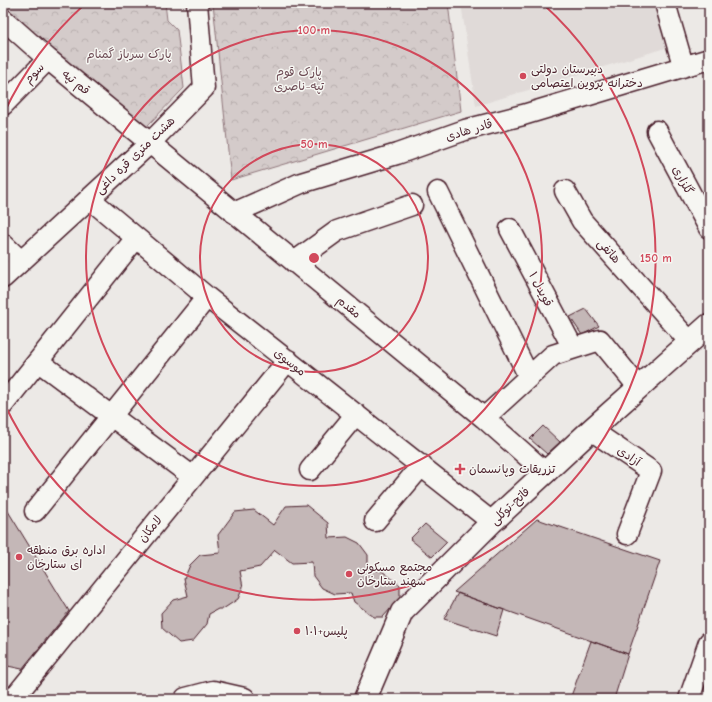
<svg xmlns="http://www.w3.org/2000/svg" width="712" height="702" viewBox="0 0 712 702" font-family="'Comic Neue','Playpen Sans Arabic',sans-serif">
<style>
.built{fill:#e0dad8}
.park{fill:url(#park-crowns);stroke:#8f757a}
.building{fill:#c4b7b7;stroke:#4a1f2b}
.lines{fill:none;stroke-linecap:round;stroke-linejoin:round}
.minor-casing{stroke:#4a1f2b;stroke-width:23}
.major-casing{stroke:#4a1f2b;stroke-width:25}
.minor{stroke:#f6f6f2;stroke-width:20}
.major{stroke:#f6f6f2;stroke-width:22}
.ring{fill:none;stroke:#d1495b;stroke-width:2}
.poi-dot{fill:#d1495b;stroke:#f6f6f2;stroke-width:1.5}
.labels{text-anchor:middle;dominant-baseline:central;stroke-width:3;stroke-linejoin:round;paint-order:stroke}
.park-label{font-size:12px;fill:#6c4a53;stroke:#f6f6f2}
.poi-label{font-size:12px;fill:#4a1f2b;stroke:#f6f6f2;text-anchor:start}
.street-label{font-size:12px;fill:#4a1f2b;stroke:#f6f6f2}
.centre{fill:#d1495b;stroke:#f6f6f2;stroke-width:2}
.ring-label{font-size:12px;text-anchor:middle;font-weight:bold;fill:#d1495b;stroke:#f6f6f2;stroke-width:3;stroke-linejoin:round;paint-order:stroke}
</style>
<defs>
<pattern id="park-crowns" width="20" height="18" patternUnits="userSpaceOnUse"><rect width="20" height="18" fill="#d4cbca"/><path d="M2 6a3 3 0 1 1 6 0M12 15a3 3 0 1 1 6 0" fill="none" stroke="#b8aeae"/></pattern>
</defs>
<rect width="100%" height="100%" fill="#ece9e6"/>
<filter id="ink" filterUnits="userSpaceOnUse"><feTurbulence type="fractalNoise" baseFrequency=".025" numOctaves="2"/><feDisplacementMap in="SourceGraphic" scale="8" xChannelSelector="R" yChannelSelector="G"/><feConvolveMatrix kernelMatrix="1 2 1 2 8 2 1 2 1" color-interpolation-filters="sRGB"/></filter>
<g filter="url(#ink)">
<path class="built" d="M461,3h200l14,42 -199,61z"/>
<path class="park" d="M3,3h162l2,17 10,10 7,58 -36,37 2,18 -147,-135z
M213,3h235l13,108 -230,69z"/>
<path class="building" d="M586,309l13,17 -17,9 -12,-18z
M543,426l17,16 -13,12 -17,-15z
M3,503l66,108 -47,58 -19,-4z
M306,505l22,18 1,15 18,-1 12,6 9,12v14l14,2 18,14v13l-17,19h-9l-20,-15 -3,-9 -16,1 -13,-6 -9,-12 -1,-14 -20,1 -17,-13 -15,17 -20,4 3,16 -5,12 -15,10h-5l-9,5 -2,10 -14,17 -14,2 -17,-15 -1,-15 12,-13 15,-4 -4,-17 6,-14 10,-10 20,-2 -2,-18 17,-23 19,-2 19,15 13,-19z
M537,519l123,42 -32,93 -174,-62z
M425,524l22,18 -15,15 -22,-18z
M458,593l46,17 -8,26 -52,-17z
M591,641l37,13 -14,45h-44z"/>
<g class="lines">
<g class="minor-casing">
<path id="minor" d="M665,3l18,62
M3,19l45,40 436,359 62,55
M3,105l45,-46
M657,131l52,97
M565,191l17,30 108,121
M438,192l91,185
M90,199l117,98 285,225
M234,213l67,-30 96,-29 68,-24 58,-15 186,-56
M510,229l63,119
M3,244l18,17
M294,262l43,-31 75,-26
M3,278l147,-135 54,-55 -7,-85
M39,362l154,115
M3,405l133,-167
M484,418l69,-63 47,-15 39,48
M591,430l60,41 -24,63
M310,470l46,-56
M35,511l172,-214
M375,521l47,-56
M13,699l275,-339
M689,699l20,-57"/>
</g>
<g class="major-casing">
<path id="major" d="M186,699l27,-7 31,7
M365,699l37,-87 90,-90 99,-92 118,-105"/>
</g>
<use href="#minor" class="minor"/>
<use href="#major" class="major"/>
</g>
</g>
<g class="ring">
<circle cx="314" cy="258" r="114"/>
<circle cx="314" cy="258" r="228"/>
<path d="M4 113A342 342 0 0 1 85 4M543 4A342 342 0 1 1 4 403"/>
</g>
<g class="poi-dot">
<circle cx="523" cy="76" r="4"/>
<path d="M458 463h4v4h4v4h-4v4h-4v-4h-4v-4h4z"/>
<circle cx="19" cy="557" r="4"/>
<circle cx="349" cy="574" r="4"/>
<circle cx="297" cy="631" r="4"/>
</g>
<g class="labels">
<g class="park-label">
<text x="129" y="54">پارک سرباز گمنام</text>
<text x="299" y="72">پارک قوم<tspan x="299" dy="14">تپه-ناصری</tspan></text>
</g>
<g class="poi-label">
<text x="531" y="69">دبیرستان دولتی<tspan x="531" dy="14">دخترانه پروین اعتصامی</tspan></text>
<text x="469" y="469">تزریقات وپانسمان</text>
<text x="27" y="550">اداره برق منطقه<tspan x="27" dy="14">ای ستارخان</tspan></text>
<text x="357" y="567">مجتمع مسکونی<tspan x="357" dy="14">سهند ستارخان</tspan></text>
<text x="305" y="631">پلیس+۱۰۱</text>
</g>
<g class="street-label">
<text transform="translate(34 73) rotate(-45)">سوم</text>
<text transform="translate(76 82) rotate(39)">قم تپه</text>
<text transform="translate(469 130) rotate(-17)">قادر هادی</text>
<text transform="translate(135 155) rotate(-44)">هشت متری قره داغی</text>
<text transform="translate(683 180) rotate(62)">گلزاری</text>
<text transform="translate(609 251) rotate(48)">هاتفی</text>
<text transform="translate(541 289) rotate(62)">قویدل ۱</text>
<text transform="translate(349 307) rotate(39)">مقدم</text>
<text transform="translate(290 362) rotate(38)">موسوی</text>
<text transform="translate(629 456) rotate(34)">آزادی</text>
<text transform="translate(510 506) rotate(-43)">فاتح-توکلی</text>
<text transform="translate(150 529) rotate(-51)">لامکان</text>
</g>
</g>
<circle cx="314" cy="258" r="6" class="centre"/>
<g class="ring-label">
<text x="314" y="34">100 m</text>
<text x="314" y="148">50 m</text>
<text x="656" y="262">150 m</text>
</g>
<rect width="712" height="702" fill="none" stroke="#f6f6f2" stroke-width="16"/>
<rect x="8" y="8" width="696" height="686" fill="none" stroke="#4a1f2b" stroke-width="1.5" filter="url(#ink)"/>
</svg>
